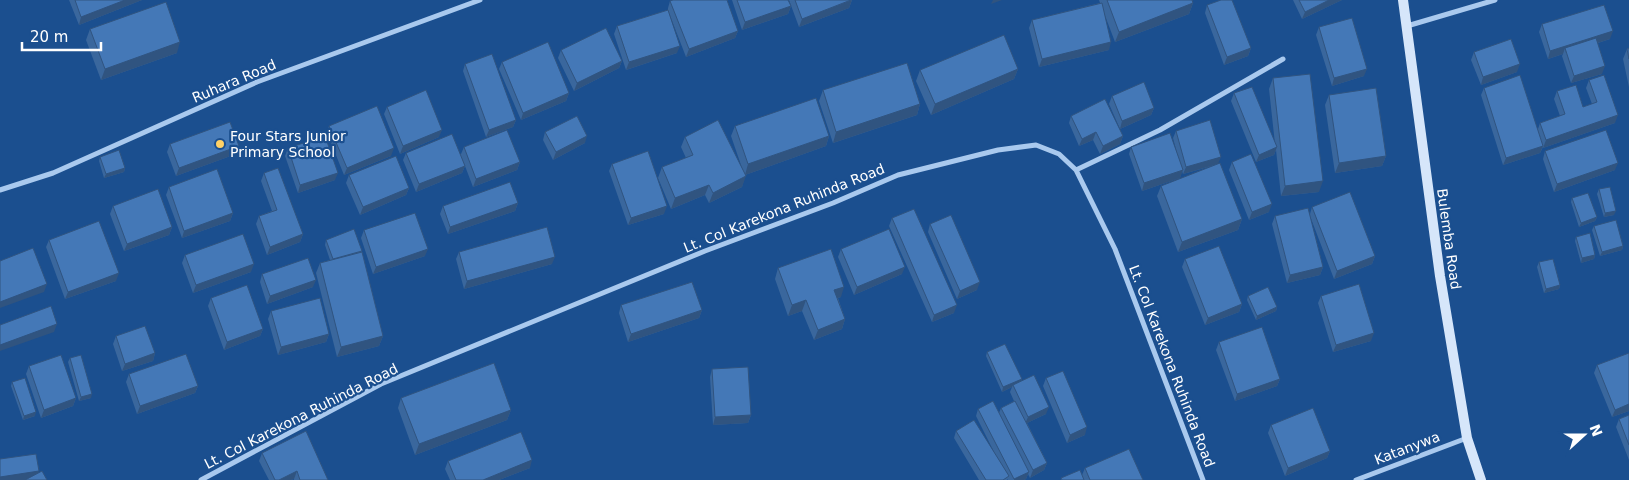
<svg xmlns="http://www.w3.org/2000/svg" width="1629" height="480" viewBox="0 0 1629 480" font-family="'DejaVu Sans',sans-serif">
<style>
.lines{fill:none;stroke-linecap:round;stroke-linejoin:round}
.street{stroke:#a9c9ee;stroke-width:5}
.secondary{stroke:#d6e6fa;stroke-width:10}
.wall{fill:#3a679d}
.shaded-wall{fill:#305480}
.building{fill:#4478b7;stroke:#305480}
.poi-dot{fill:#ffd166;stroke:#1b4f8f;stroke-width:2}
.labels{text-anchor:middle;dominant-baseline:central;stroke-width:4.5;stroke-linejoin:round;paint-order:stroke}
.street-label{font-size:14px;fill:#fff;stroke:#1b4f8f}
.poi-label{font-size:14px;fill:#fff;stroke:#1b4f8f;text-anchor:start}
</style>
<rect width="100%" height="100%" fill="#1b4f8f"/>
<g class="lines">
<path class="street" d="M1407,26l88,-26
M1076,170l84,-40 123,-71
M0,190l53,-17 204,-91 223,-82
M201,480l180,-96 324,-133 128,-48 65,-28 100,-25 38,-5 23,9 17,16 39,79 88,231
M1356,480l111,-42"/>
<path class="secondary" d="M1403,0l37,276 27,162 14,42"/>
</g>
<path class="wall" d="M69,0h73l-63,25z
M732,0h56l3,6 -3,8 -46,16z
M789,0h63l-3,8 -50,19z
M1099,0h93l1,3 -4,11 -74,28 -11,-29 5,37 -70,17 -10,-39 3,-8 68,-17z
M1293,0h49l-40,19z
M670,1l68,30 -3,7 -49,19 -17,-44 8,40 -51,17 -12,-36 3,-8 51,-16v-2z
M1207,5l44,43 -3,8 -24,9 -19,-52z
M1542,24l68,15 -12,4 4,31 -31,9 -9,-27 1,-2 -15,5 -9,-27z
M1319,27l45,49 -32,10 -16,-51z
M90,29l87,24 -76,27 -15,-40z
M1629,48v39l-6,-28 4,-10z
M561,50l61,11 -3,7 -45,23 -16,-33z
M1474,52l43,20 -36,13 -10,-25z
M502,62l67,31 -3,8 -45,19 -22,-51z
M465,64l51,56 -3,7 -27,10 -23,-66z
M1018,69l-4,10 -83,36 -15,-34 4,-11z
M1273,78l46,114 -38,4 -5,-46 -2,5 -18,7 -25,-61 3,-8 41,51 -6,-55z
M1589,80l26,43 -72,25v-1l-3,6 -37,12 -22,-70 3,-7 54,41 2,-6 20,-7 -6,-17 3,-8 26,16 9,-3 -6,-16z
M823,90l97,14 -3,11 -84,28 -14,-42z
M1329,95l57,61 -4,10 -47,7 -10,-68z
M1112,96l42,12 -3,7 -31,14 -11,-25z
M387,107l52,30 -39,17 -16,-40z
M1071,116l52,20 -3,8 -20,10 -7,-14 -14,6 -10,-23z
M329,126l62,30 -47,19 -17,-42z
M735,126l94,10 -3,10 -81,29 -3,12 -33,16 -4,-8 -34,14 -13,-31 4,-11 24,-9 -5,-11 4,-10 58,34 -12,-35z
M1176,131l42,33 24,55 -4,11 -60,22 -21,-56 4,-10 51,-20 -29,8 -1,-3 -2,7 -38,13 -13,-37 2,-7 47,10 -5,-19z
M545,132l40,11 -32,17 -10,-20z
M170,144l69,2 -3,8 -60,22 -9,-24z
M464,147l56,15 -3,8 -44,17 -8,-21 -3,7 -46,19 -13,-32 3,-7 55,1z
M288,148l47,32 -37,13 -13,-37z
M1545,151l70,19 -61,22 -11,-33z
M100,157l25,11 -1,4 -20,6 -5,-17z
M1232,162l37,50 -20,8 -20,-50z
M612,164l52,50 -36,11 -19,-54z
M264,173l39,61 -3,8 -33,13 -11,-31 3,-8 13,-5 -11,-30z
M349,175l60,13 -3,7 -46,20 -14,-32z
M169,187l64,26 -3,8 -48,17 -16,-43z
M1599,189l15,26 -10,2 -7,-23z
M1572,198l25,19 -2,4 -16,6 -8,-25z
M518,203l-3,8 -67,23 -8,-20 3,-8z
M113,206l59,21 -3,8 -45,16 -14,-37z
M1312,207l63,49 -3,8 -38,15 -24,-63 13,51 -3,8 -33,8 -15,-59 3,-8 35,-2z
M892,218l62,95 -22,9 -43,-96z
M930,224l47,66 -20,9 -29,-67z
M1594,226l29,20 -1,4 -22,6 -8,-26z
M364,230l61,26 -52,18 -12,-36z
M1576,237l19,18 -1,4 -13,4 -6,-22z
M49,240l67,41 -51,18 -19,-52z
M326,240l36,11v1l21,84 -4,10 -42,11 -21,-84 4,-10 10,-3 -5,-15z
M841,249l61,25 -48,21 -16,-38z
M459,252l93,12 -88,25 -8,-30z
M185,255l66,17 -58,21 -11,-30z
M1185,259l57,45 -3,8 -34,13 -23,-58z
M1539,262l21,23 -1,4 -15,4 -7,-26z
M778,268l63,29 -3,1 7,21 -3,10 -28,11 -12,-29 -14,5 -13,-37z
M262,274l51,13 -46,17 -7,-22z
M1248,296l29,11 -1,4 -20,9 -9,-20z
M1321,296l50,45 -38,11 -15,-49z
M211,298l52,31 -3,7 -36,14 -16,-44z
M621,305l81,5 -3,8 -71,24 -9,-29z
M271,311l58,23 -3,8 -48,13 -10,-36z
M116,336l39,17 -2,8 -31,10 -9,-27z
M1219,342l61,37 -3,7 -42,15 -19,-51z
M987,352l35,27 -1,2 25,33 -19,9 20,40 -3,7 -14,8 -2,-4 -2,5 -2,1h-16v-1l-1,1h-28l-25,-42 2,-7 38,21 -18,-36 2,-7 21,4 2,-5 13,-7 -4,-9 2,-5 -10,5 -16,-36z
M70,358l21,40 -12,3 -11,-39z
M1597,365l32,46 -17,6 -18,-44z
M29,366l47,32 -3,8 -32,12 -15,-44z
M712,369l39,46 -3,8 -35,2 -3,-48z
M129,374l69,12 -3,7 -58,21 -11,-32z
M1046,378l39,57 -18,8 -24,-57z
M12,382l23,34 -12,4 -12,-34z
M401,398l110,12 -4,10 -92,35 -17,-47z
M1629,415v45l-13,-33 3,-8z
M1271,425l59,26 -3,7 -42,18 -17,-43z
M262,453l66,27h-34v-1l-3,1h-22l-10,-19z
M448,461l82,7 -31,12h-49l-5,-11z
M1085,468l58,12h-82v-2l21,-3z"/>
<path class="shaded-wall" d="M125,0h17l-63,25 2,-8z
M852,0l-3,8 -50,19 3,-8z
M993,0h9l-11,4z
M1329,0h13l-40,19 3,-7z
M1193,3l-4,11 -74,28 4,-10z
M791,6l-3,8 -46,16 3,-8z
M738,31l-3,7 -49,19 3,-8z
M1613,31l-3,8 -44,14 -1,-5 -2,6 -15,5 2,-8z
M180,42l-3,11 -76,27 4,-11z
M1111,42l-2,8 -70,17 3,-8z
M680,46l-3,7 -51,17 3,-8z
M1251,48l-3,8 -24,9 3,-8z
M622,61l-3,7 -45,23 3,-8z
M1520,64l-3,8 -36,13 2,-8z
M1605,66l-3,8 -31,9 3,-7z
M1018,69l-4,10 -83,36 4,-11z
M1367,69l-3,7 -32,10 2,-8z
M569,93l-3,8 -45,19 2,-7z
M920,104l-3,11 -84,28 3,-11z
M1154,108l-3,7 -31,14 2,-8z
M1618,115l-3,8 -72,25 3,-8z
M516,120l-3,7 -27,10 3,-7z
M442,130l-3,7 -39,17 3,-8z
M1096,132l-3,8 -14,6 3,-7z
M587,136l-2,7 -32,17 3,-8z
M829,136l-3,10 -81,29 3,-11z
M1123,136l-3,8 -20,10 3,-8z
M239,146l-3,8 -60,22 3,-8z
M1543,146l-3,7 -37,12 3,-7z
M1277,147l-3,8 -18,7 3,-7z
M394,148l-3,8 -47,19 3,-7z
M1386,156l-4,10 -47,7 4,-10z
M1221,157l-3,7 -35,10 3,-7z
M520,162l-3,8 -44,17 3,-8z
M1618,163l-3,7 -61,22 3,-8z
M465,166l-3,7 -46,19 3,-8z
M125,168l-1,4 -20,6 2,-4z
M1183,170l-3,8 -38,13 2,-8z
M338,173l-3,7 -37,13 2,-8z
M746,176l-4,11 -33,16 4,-10z
M1323,181l-4,11 -38,4 4,-10z
M709,185l-4,10 -34,14 4,-11z
M409,188l-3,7 -46,20 3,-8z
M518,203l-3,8 -67,23 2,-7z
M1272,204l-3,8 -20,8 3,-8z
M667,206l-3,8 -36,11 3,-7z
M1616,211l-2,4 -10,2 1,-4z
M233,213l-3,8 -48,17 2,-7z
M1597,217l-2,4 -16,6 2,-4z
M1242,219l-4,11 -60,22 4,-10z
M172,227l-3,8 -45,16 3,-7z
M303,234l-3,8 -33,13 3,-8z
M1623,246l-1,4 -22,6 2,-4z
M428,249l-3,7 -52,18 3,-7z
M1595,255l-1,4 -13,4 1,-5z
M1375,256l-3,8 -38,15 3,-8z
M555,257l-3,7 -88,25 3,-8z
M254,264l-3,8 -58,21 3,-8z
M905,267l-3,7 -48,21 3,-8z
M1323,267l-3,8 -33,8 3,-8z
M119,273l-3,8 -51,18 3,-7z
M316,280l-3,7 -46,17 3,-8z
M980,282l-3,8 -20,9 3,-8z
M47,284l-3,8 -44,16v-6z
M1560,285l-1,4 -15,4 2,-4z
M844,287l-3,10 -10,3 3,-10z
M806,300l-4,11 -14,5 4,-11z
M1242,304l-3,8 -34,13 3,-7z
M957,305l-3,8 -22,9 2,-7z
M1277,307l-1,4 -20,9 1,-4z
M702,310l-3,8 -71,24 3,-8z
M845,319l-3,10 -28,11 4,-10z
M57,324l-3,8 -54,19v-6z
M263,329l-3,7 -36,14 3,-8z
M1374,333l-3,8 -38,11 3,-7z
M329,334l-3,8 -48,13 3,-8z
M383,336l-4,10 -42,11 4,-10z
M155,353l-2,8 -31,10 3,-7z
M1022,379l-2,4 -7,2 -1,2 -10,5 1,-5z
M1280,379l-3,7 -42,15 2,-7z
M198,386l-3,7 -58,21 3,-8z
M92,394l-1,4 -12,3 2,-4z
M76,398l-3,8 -32,12 3,-8z
M1629,404v7l-17,6 3,-7z
M1049,407l-3,7 -21,10 3,-7z
M511,410l-4,10 -92,35 4,-11z
M36,412l-1,4 -12,4 1,-4z
M751,415l-3,8 -35,2 2,-8z
M1087,427l-2,8 -18,8 3,-8z
M1330,451l-3,7 -42,18 3,-8z
M532,460l-2,8 -31,12h-16z
M1047,463l-3,7 -14,8 3,-8z
M39,471l-3,7 -10,2h-26v-3z
M297,471l-3,8 -3,1h-12z
M1029,472l-3,7 -2,1h-10v-1z"/>
<path class="building" d="M75,0h50l-44,17z
M673,0h54l11,31 -49,18 -19,-48z
M737,0h51l3,6 -46,16z
M795,0h56l-49,19z
M1107,0h85l1,3 -74,29z
M1221,0h11l19,48 -24,9 -20,-52z
M1299,0h30l-24,12z
M166,2l14,40 -75,27 -15,-40z
M1102,3l9,39 -69,17 -10,-39z
M1604,5l9,26 -63,20 -8,-27z
M668,10l12,36 -51,16 -12,-36z
M1352,18l15,51 -33,9 -15,-51z
M606,28l16,33 -45,22 -16,-33z
M1004,35l14,34 -83,35 -15,-34z
M1596,38l9,28 -31,10 -9,-28z
M1511,39l9,25 -37,13 -9,-25z
M548,42l21,51 -46,20 -21,-51z
M1629,48v11l-2,-10z
M492,54l24,66 -27,10 -24,-66z
M907,63l13,41 -84,28 -13,-42z
M1310,74l13,107 -38,5 -12,-108z
M1520,75l23,71 -37,12 -22,-70z
M1604,75l14,40 -72,25 -6,-17 25,-9 -8,-23 19,-6 7,22 14,-5 -8,-22z
M1144,82l10,26 -32,13 -10,-25z
M1252,87l25,60 -18,8 -25,-62z
M1376,88l10,68 -47,7 -10,-68z
M426,90l16,40 -39,16 -16,-39z
M816,98l13,38 -81,28 -13,-38z
M1105,99l18,37 -20,10 -7,-14 -14,7 -11,-23z
M377,106l17,42 -47,20 -18,-42z
M577,116l10,20 -31,16 -11,-20z
M718,120l28,56 -33,17 -4,-8 -34,13 -13,-31 31,-12 -8,-18z
M1210,120l11,37 -35,10 -10,-36z
M230,122l9,24 -60,22 -9,-24z
M507,130l13,32 -44,17 -12,-32z
M1606,130l12,33 -61,21 -12,-33z
M1170,133l13,37 -39,13 -13,-36z
M452,134l13,32 -46,18 -13,-31z
M325,136l13,37 -38,12 -12,-37z
M119,150l6,18 -19,6 -6,-17z
M648,151l19,55 -36,12 -19,-54z
M1251,154l21,50 -20,8 -20,-50z
M396,156l13,32 -46,19 -14,-32z
M1220,163l22,56 -60,23 -21,-56z
M278,168l25,66 -33,13 -11,-31 18,-6 -13,-37z
M217,169l16,44 -49,18 -15,-44z
M510,182l8,21 -68,24 -7,-21z
M1610,187l6,24 -11,2 -6,-24z
M158,189l14,38 -45,17 -14,-38z
M1350,192l25,64 -38,15 -25,-64z
M1588,193l9,24 -16,6 -9,-25z
M1308,208l15,59 -33,8 -15,-59z
M914,209l43,96 -23,10 -42,-97z
M415,213l13,36 -52,18 -12,-37z
M951,215l29,67 -20,9 -30,-67z
M1616,220l7,26 -21,6 -8,-26z
M99,221l20,52 -51,19 -19,-52z
M547,227l8,30 -88,24 -8,-29z
M354,229l8,22 -29,8 -7,-19z
M889,229l16,38 -48,20 -16,-38z
M1590,233l5,22 -13,3 -6,-21z
M243,234l11,30 -58,21 -11,-30z
M1219,246l23,58 -34,14 -23,-59z
M33,248l14,36 -47,18v-41z
M831,249l13,38 -10,3 11,29 -27,11 -12,-30 -14,5 -14,-37z
M362,252l21,84 -42,11 -21,-84z
M308,258l8,22 -46,16 -8,-22z
M1553,259l7,26 -14,4 -7,-27z
M692,282l10,28 -71,24 -10,-29z
M1359,284l15,49 -38,12 -15,-49z
M247,285l16,44 -36,13 -16,-44z
M1268,287l9,20 -20,9 -9,-20z
M320,298l9,36 -48,13 -10,-36z
M51,306l6,18 -57,21v-20z
M145,326l10,27 -30,11 -9,-28z
M1262,327l18,52 -43,15 -18,-52z
M1005,344l17,35 -19,8 -16,-35z
M1629,353v51l-14,6 -18,-45z
M186,354l12,32 -58,20 -11,-32z
M61,355l15,43 -32,12 -15,-44z
M81,355l11,39 -11,3 -11,-39z
M494,363l17,47 -92,34 -18,-46z
M748,367l3,48 -36,2 -3,-48z
M1063,371l24,56 -17,8 -24,-57z
M1034,375l15,32 -21,10 -15,-32z
M25,378l11,34 -12,4 -12,-34z
M993,401l36,71 -15,7 -36,-70z
M1015,401l32,62 -14,7 -32,-62z
M1313,408l17,43 -42,17 -17,-43z
M1629,415v30l-10,-26z
M974,420l35,56 -6,4h-17l-30,-49z
M306,431l22,49h-28l-3,-9 -18,9h-4l-13,-27z
M521,432l11,28 -49,20h-27l-8,-19z
M1129,449l14,31h-53l-5,-12z
M36,454l3,17 -39,6v-18z
M1080,470l4,10h-22l-1,-2z
M42,471l5,9h-22z"/>
<circle class="poi-dot" cx="220" cy="144" r="5"/>
<g class="labels">
<g class="street-label">
<text transform="translate(234 81) rotate(-23)">Ruhara Road</text>
<text transform="translate(784 208) rotate(-22)">Lt. Col Karekona Ruhinda Road</text>
<text transform="translate(1449 239) rotate(82)">Bulemba Road</text>
<text transform="translate(1172 366) rotate(69)">Lt. Col Karekona Ruhinda Road</text>
<text transform="translate(301 416) rotate(-27)">Lt. Col Karekona Ruhinda Road</text>
<text transform="translate(1407 448) rotate(-21)">Katanywa</text>
</g>
<g class="poi-label">
<text x="230" y="136">Four Stars Junior<tspan x="230" dy="16">Primary School</tspan></text>
</g>
</g>
<g transform="translate(1584 435) rotate(69)" stroke="#1b4f8f" stroke-width="4" paint-order="stroke">
<path d="M0-4L9 19L0 12L-9 19Z" fill="#ffffff"/>
<text y="-8" font-size="14" font-weight="bold" text-anchor="middle" fill="#ffffff">N</text>
</g>
<path d="M22 42v8h79v-8" fill="none" stroke="#ffffff" stroke-width="2.5"/>
<text x="30" y="42" font-size="15" fill="#ffffff" stroke="#1b4f8f" stroke-width="4" paint-order="stroke">20 m</text>
</svg>
